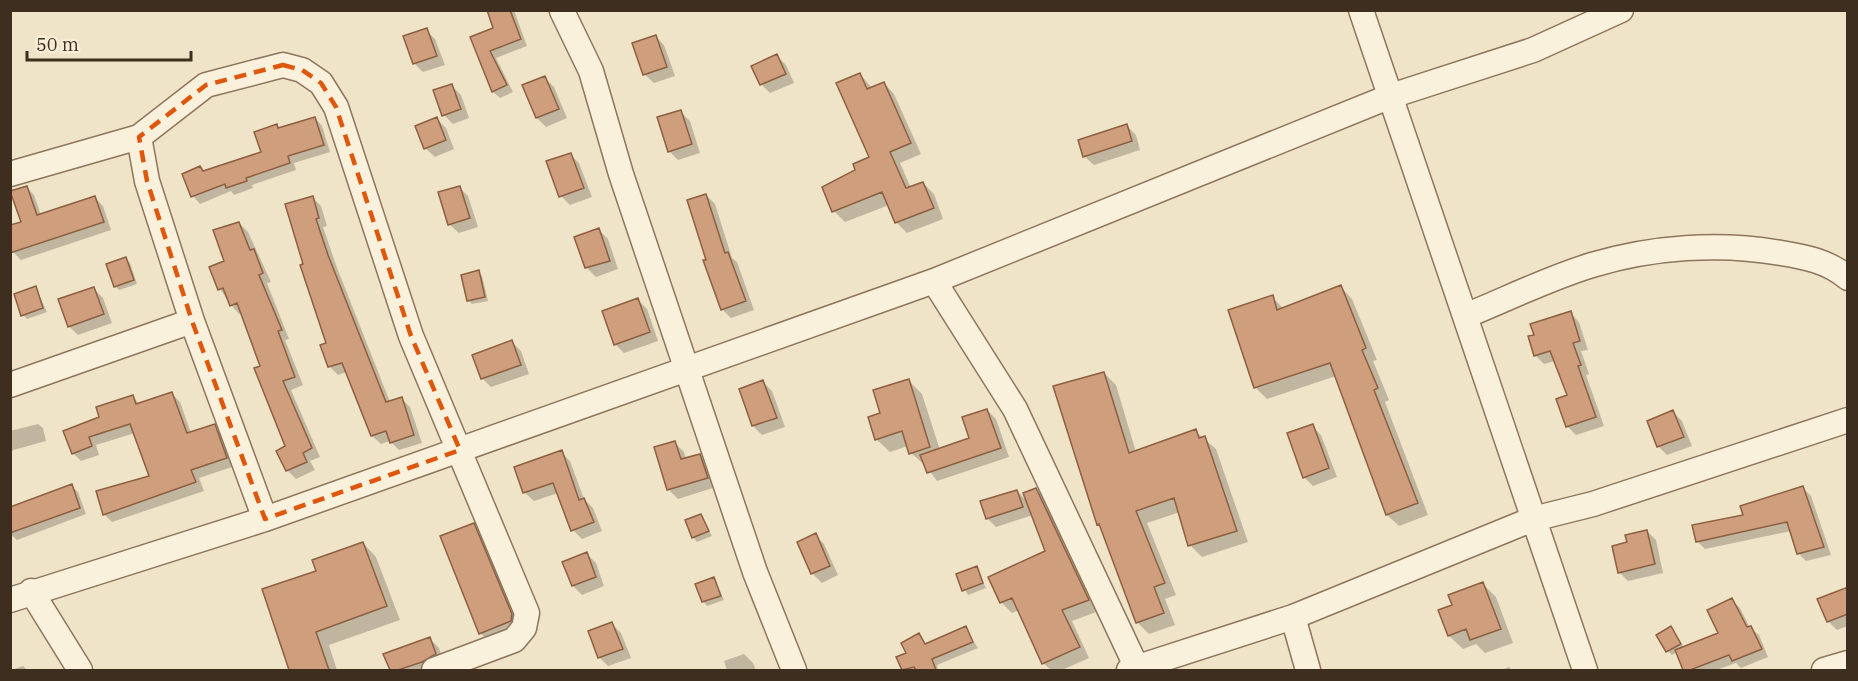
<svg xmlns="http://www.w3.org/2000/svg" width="1858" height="681" viewBox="0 0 1858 681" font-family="'IBM Plex Serif',serif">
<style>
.shadow{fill:#0003}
.building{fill:#cf9f7d;stroke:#8d5f41;stroke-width:1.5}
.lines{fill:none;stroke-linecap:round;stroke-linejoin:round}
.minor-casing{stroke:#8d765c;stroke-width:27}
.minor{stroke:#faf1dc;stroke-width:24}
.marked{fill:none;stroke:#df570d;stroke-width:4.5;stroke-dasharray:12 8;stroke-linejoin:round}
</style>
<rect width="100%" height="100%" fill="#f0e4c8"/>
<path class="shadow" d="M497,10h15l3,3 12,33 -31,12 17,34 -13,6 -7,-6 -21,-54 23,-9z
M426,30l9,9 10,26 -22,7 -9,-9z
M655,36l9,9 11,31 -21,7 -10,-9z
M777,56l9,9 8,18 -24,10 -9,-9z
M860,74l12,14 12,-5 10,11 27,60 -21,9 11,25 12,-5 11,11 9,25 -36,14 -11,-11 -7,-17 -44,17 -11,-11 23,-40 14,-13z
M545,78l9,9 13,31 -21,9 -9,-9z
M452,86l9,9 8,23 -16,6 -9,-9z
M681,112l9,9 10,32 -22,7 -9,-9z
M315,118l7,8 8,26 -36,11 2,7 -44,15 1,3 -19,7 -3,-4 -31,13 -7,-8 -9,-21 16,-8 4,5 59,-19 13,-27 4,3z
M437,119l9,9 8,21 -19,8 -10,-9z
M1127,126l9,9 4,15 -46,15 -10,-9z
M570,154l9,9 13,34 -22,8 -9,-9 -13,-34z
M26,187l8,8 7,20 54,-17 8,8 8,24 -90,30 -8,-8 9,-29z
M459,187l9,9 10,31 -19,6 -10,-9z
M706,195l9,9 17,54 5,4 17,48 -23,8 -9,-9 -14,-49z
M313,198l8,8 6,20 -4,1 13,38 54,137 11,-4 9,9 12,36 -23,7 -9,-9 -9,3 -9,-8 -25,-64 -9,3 -8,-8 -8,-21 6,-2 -23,-80z
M239,223l9,9 23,50 -4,1 22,56 -4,1 18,45 -12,5 29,67 -10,4 5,9 -19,9 -9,-9v-23l-45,-134 -3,1 -8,-9 -11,-16 -9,-22 15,-5z
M599,230l9,9 10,30 -22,8 -9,-9 -11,-31z
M126,259l4,4 7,21 -18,6 -4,-4z
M478,272l4,4 6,25 -16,3 -4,-4z
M1341,287l11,12 25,61 -4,1 16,39 -4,2 43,113 -29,11 -12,-11 -51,-139 -69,23 -11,-11 -26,-77 42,-14 12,12z
M36,288l11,24 -20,7 -4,-4z
M94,289l9,9 9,25 -34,12 -9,-9z
M638,300l9,9 11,32 -34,12 -9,-9z
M1570,313l9,9 9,28 -7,1 8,23 -3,1 18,51 -28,9 -9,-9 1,-30 -13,-35 -11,3 -9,-9z
M512,342l9,9 8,23 -38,13 -9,-9z
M1104,373l12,12 20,67 59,-21 21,18 32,93 -46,15 -12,-12 -10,-33 -33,11 29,72 -11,4 10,26 -26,9 -12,-12 -34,-94 -5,-4z
M909,381l13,13 18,56 31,-11 16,-29 9,9 13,38 -72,24 -11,-15 -15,-13 -3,-7 -18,6 -14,-13 6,-25z
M763,382l9,9 13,36 -23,8 -9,-9 -12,-36z
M172,394l8,8 11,31 23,-7 9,8 12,32 -36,12 5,13 -92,31 -8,-8 47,-37 -16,-44 -39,12 3,10 -18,6 -8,-8 28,-35 32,-21 7,8z
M1673,412l9,9 10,25 -25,9 -9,-9z
M38,424l5,4 3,13 -36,10v-20z
M1312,426l9,9 16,42 -24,9 -9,-9z
M675,443l9,9 2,7 14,-4 9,9 7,23 -38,12 -9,-9 -13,-42z
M561,452l9,9 14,38 9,9 9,23 -20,8 -9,-9 -15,-37 -24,8 -10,-9z
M71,486l7,6 8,22 -69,26 -7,-6v-26z
M1803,488l8,8 20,59 -25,6 -8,-8 -7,-22 -86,18 -8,-8z
M1036,489l11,11 52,111 -27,10 17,37 -27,12h-11l-8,-7 -24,-53 -7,3 -11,-11 -11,-24 57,-26 -14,-37 -37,12 -9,-9 30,-27 12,12z
M701,516l11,20 -15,6 -4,-5z
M474,525l13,13 38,91 -31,17 -14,-13z
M1647,531l9,9 7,33 -35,8 -9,-9z
M815,535l9,9 14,31 -16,8 -9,-9 -14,-31z
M363,543l13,14 24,63 -71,25 8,25h-46l-27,-80 54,-18z
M587,554l9,9 8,23 -22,9 -9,-9z
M976,568l10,20 -18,7 -11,-20z
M714,579l10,21 -17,6 -4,-5z
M1483,584l13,13 17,46 -28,10 -9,-9 -13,5 -14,-13 -9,-25 14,-5z
M1848,592v34l-11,4 -9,-9z
M1732,600l8,8 10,20 9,7 9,22 -27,11 -5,-5 -20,7h-31l-8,-18 -5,3 -4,-4 3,-23 13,20 36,-14z
M612,624l9,9 10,25 -23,8 -9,-9z
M965,628l13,20 -41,17 1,5h-34l-6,-12 10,-4 11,-19 8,10z
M430,639l9,9 5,15 -17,7h-36l-6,-15z
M744,654l9,9 3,7h-29l-3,-9z
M23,666l4,4h-16z
M1509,667l3,3h-11z"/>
<path class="building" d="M487,10h23l11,29 -31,12 17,34 -15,7 -22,-55 23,-9z
M427,28l10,28 -24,8 -10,-28z
M656,35l11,32 -24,8 -11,-32z
M777,54l9,20 -26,11 -9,-19z
M860,73l7,16 17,-7 27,61 -21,9 16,36 17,-6 11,26 -39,15 -13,-31 -50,20 -10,-25 33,-17 -2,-6 16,-7 -33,-74z
M545,76l14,33 -23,9 -14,-33z
M452,84l9,25 -19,7 -9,-26z
M681,110l11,34 -24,8 -11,-35z
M315,117l9,28 -36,11 2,7 -44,15 1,3 -21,7 -1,-4 -34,13 -9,-23 18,-8 3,5 58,-19 -7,-20 23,-8 1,4z
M437,117l9,23 -22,9 -9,-23z
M1127,124l5,17 -49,16 -5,-17z
M571,153l13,35 -25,9 -13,-36z
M27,186l10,29 58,-19 9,26 -94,31v-28l11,-3 -11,-31z
M460,186l10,32 -22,7 -10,-33z
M706,194l19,59 3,-1 18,49 -25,9 -18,-50h3l-19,-60z
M313,196l6,22 -3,1 12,36 58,147 16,-5 12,38 -24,8 -4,-12 -15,5 -29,-73 -14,4 -8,-22 6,-2 -26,-78 3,-1 -18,-60z
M239,222l11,28 4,-1 9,24 -4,2 23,55 -4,1 17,46 -12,4 29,67 -9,5 4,9 -21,9 -10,-20 9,-5 -31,-78 6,-2 -23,-63 -7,3 -7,-18 -5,2 -9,-23 15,-6 -11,-31z
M599,228l11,33 -25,7 -11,-31z
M126,257l8,23 -20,7 -8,-23z
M479,270l6,27 -18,4 -6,-26z
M1341,285l25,63 -4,2 16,38 -4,2 44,113 -32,12 -56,-152 -76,25 -26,-78 45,-15 4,15z
M36,286l7,22 -22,8 -7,-22z
M94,287l10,27 -36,13 -10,-28z
M638,298l12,34 -36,13 -12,-34z
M1571,311l9,30 -7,2 8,22 -3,1 18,51 -30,10 -10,-28 11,-4 -17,-44 -16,5 -6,-20 6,-1 -4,-11z
M512,340l9,25 -40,14 -9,-24z
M1104,372l25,81 67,-24 3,9 6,-2 32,95 -49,15 -14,-48 -38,13 29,72 -11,4 10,26 -28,10 -37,-99 -2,1 -44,-139z
M909,379l21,68 -21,7 -7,-23 -27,9 -7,-23 12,-4 -7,-23z
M763,380l14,38 -25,8 -13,-37z
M172,392l15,41 28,-9 12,34 -36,12 5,12 -93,33 -7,-24 53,-15 -19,-52 -41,13 3,9 -20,8 -9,-23 36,-14 -3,-10 37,-12 3,9z
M987,409l14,39 -74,25 -7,-18 49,-17 -7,-21z
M1673,410l11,27 -27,10 -10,-26z
M1313,424l16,44 -26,10 -16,-45z
M675,441l6,18 19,-5 8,24 -41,12 -13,-43z
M562,450l17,50 5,-2 10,24 -23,9 -18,-48 -30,10 -9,-26z
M72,484l8,24 -70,25v-26z
M1803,486l21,61 -27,7 -10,-32 -91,20 -4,-17 51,-10 -3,-9z
M1036,488l53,112 -27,10 18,37 -38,17 -30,-66 -12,5 -12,-26 57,-26 -22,-58z
M1017,490l6,17 -37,12 -6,-18z
M701,514l8,17 -17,7 -7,-18z
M474,523l38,91 -1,7 -32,13 -39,-98z
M1647,530l8,34 -37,9 -6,-27 15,-4 -2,-7z
M816,533l14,33 -19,8 -14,-32z
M363,542l24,64 -71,26 13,38h-40l-27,-81 54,-18 -4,-11z
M587,552l9,25 -24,9 -10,-24z
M977,566l6,17 -21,8 -6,-17z
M714,577l7,19 -19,6 -7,-18z
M1483,582l18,47 -31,11 -4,-11 -18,7 -10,-26 14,-5 -4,-10z
M1848,587v27l-21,8 -10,-23z
M1732,598l15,29 4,-1 11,23 -30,12 -3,-6 -39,15h-7l-8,-20 43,-17 -11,-23z
M612,622l11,27 -25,9 -10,-27z
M966,626l7,16 -41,17 4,11h-20l-2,-3 -12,3 -6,-13 10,-4 -5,-10 18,-10 6,11z
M1671,626l10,18 -15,8 -10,-17z
M430,637l6,17 -14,8 -24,8h-8l-7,-16z"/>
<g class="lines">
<g class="minor-casing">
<path id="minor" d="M1361,10l224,660
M562,11l29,60 30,103 134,398 39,98
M139,137l67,-52 77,-20 19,5 19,13 15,24 75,229 116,277 -3,15 -10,12 -80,30
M10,174l129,-37 8,44 45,140 -182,64
M934,281l81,128 122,259
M1465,316c42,-17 84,-38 127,-51 60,-18 127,-23 189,-12 24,4 47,8 67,25
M192,321l73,198
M31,591l49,79
M10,600l255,-81 669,-238 457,-185 142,-46 88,-40
M1293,617l15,53
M1129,670l164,-53 240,-98 60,-15 255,-84
M1824,670l24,-7"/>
</g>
<use href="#minor" class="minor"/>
</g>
<path class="marked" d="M283,65l19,5 19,13 15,24 75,229 49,114 -195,69 -73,-198 -45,-140 -8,-44 67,-52z"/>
<rect width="1858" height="681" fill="none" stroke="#3d2e20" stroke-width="24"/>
<path d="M27 51v9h164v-9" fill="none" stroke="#3d2e20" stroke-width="3"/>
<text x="36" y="51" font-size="18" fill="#3d2e20" stroke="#f7eed8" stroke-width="4.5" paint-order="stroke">50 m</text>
</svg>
